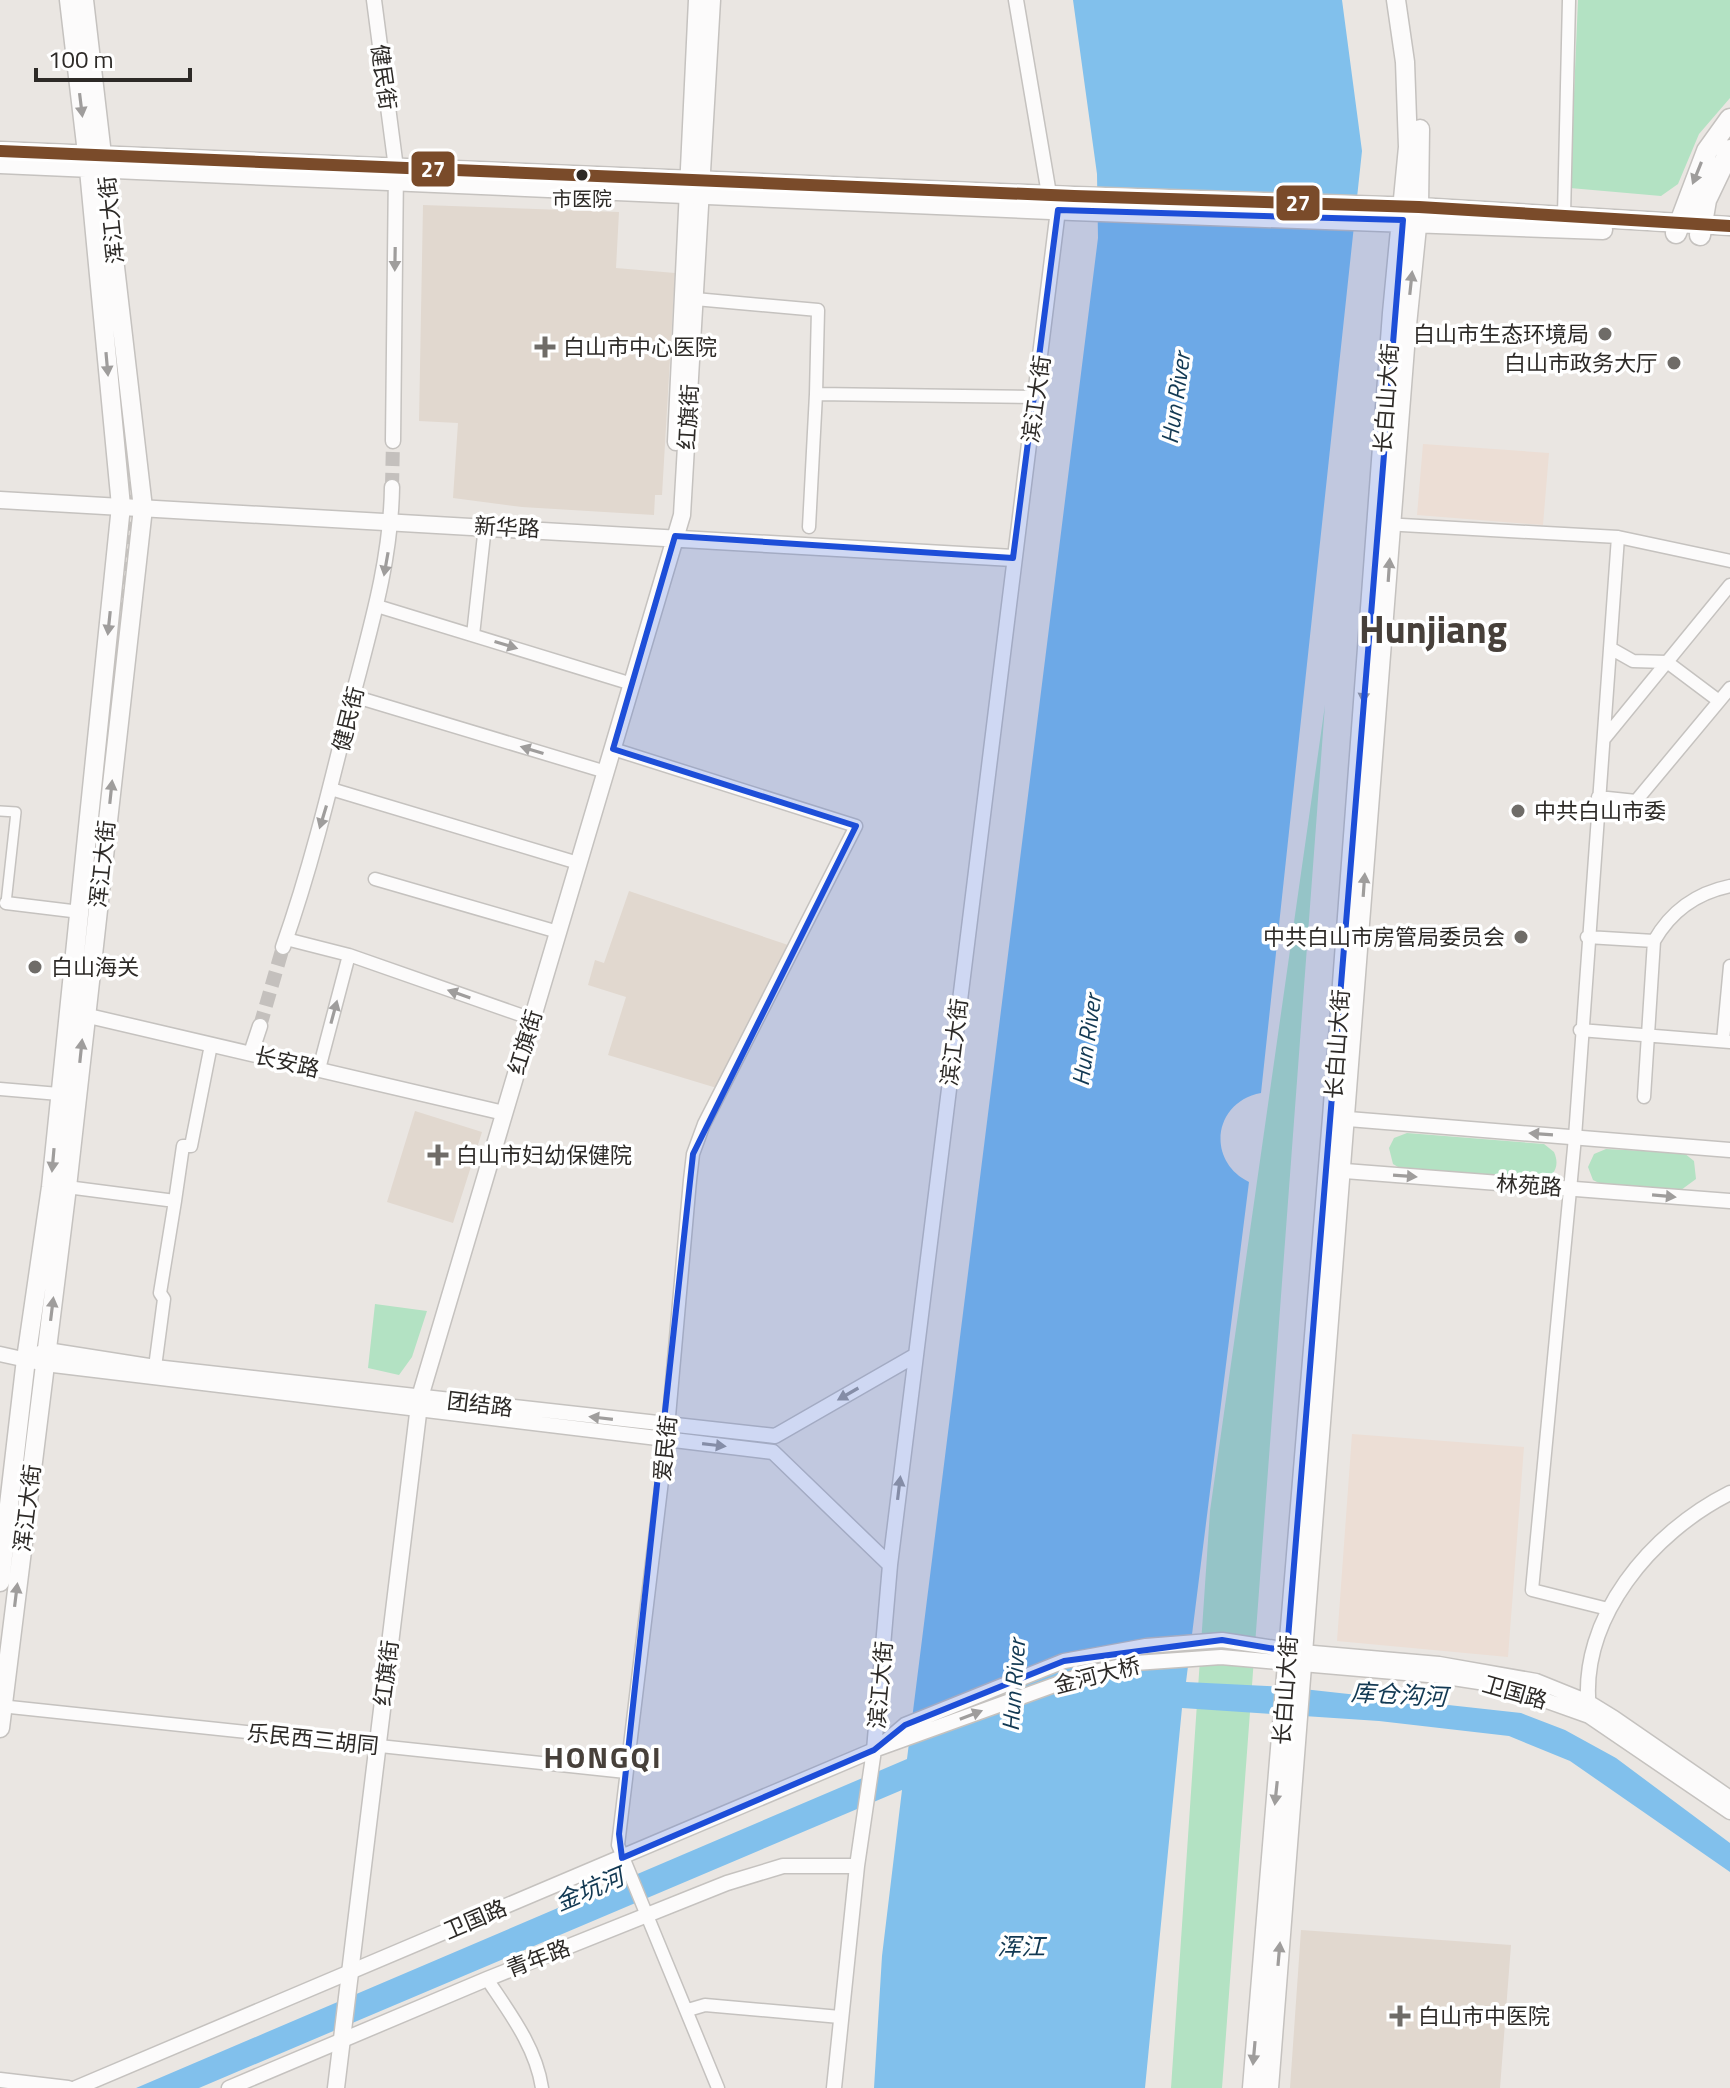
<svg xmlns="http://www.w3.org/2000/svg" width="1730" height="2088" viewBox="0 0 1730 2088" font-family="'Titillium Web','Noto Sans SC',sans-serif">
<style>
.commercial{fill:#ecded5}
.built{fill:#e1d8cf}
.green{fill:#b3e2c3}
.water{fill:#81c0ec}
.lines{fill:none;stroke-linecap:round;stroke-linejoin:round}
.pedestrian-tunnel{stroke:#c4c0bd;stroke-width:9;stroke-dasharray:9 4.5;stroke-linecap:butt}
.tertiary-tunnel{stroke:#c4c0bd;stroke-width:14;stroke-dasharray:14 7;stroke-linecap:butt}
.pedestrian-casing{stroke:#c5c2bf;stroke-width:12}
.minor-casing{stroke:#c5c2bf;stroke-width:15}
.tertiary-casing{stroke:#c5c2bf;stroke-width:17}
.secondary-casing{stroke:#c5c2bf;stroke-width:19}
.primary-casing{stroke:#c5c2bf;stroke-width:21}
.trunk-casing{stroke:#c5c2bf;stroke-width:23}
.pedestrian{stroke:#fcfbfb;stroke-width:9}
.minor{stroke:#fcfbfb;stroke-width:12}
.tertiary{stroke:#fcfbfb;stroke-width:14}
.secondary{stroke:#fcfbfb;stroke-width:16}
.primary{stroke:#fcfbfb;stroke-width:18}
.trunk{stroke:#fcfbfb;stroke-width:20}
.bus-1-casing{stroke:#fff;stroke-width:18}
.bus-1{stroke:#7a4b2a;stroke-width:12}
.oneway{fill:#9f9d9c}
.marked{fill:#1d4ed8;fill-opacity:0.2;stroke:#1d4ed8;stroke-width:6;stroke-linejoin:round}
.bus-dot{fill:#2d2a27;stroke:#fff;stroke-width:3}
.poi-dot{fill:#6f6c68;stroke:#fff;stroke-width:3}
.labels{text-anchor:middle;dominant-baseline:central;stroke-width:7;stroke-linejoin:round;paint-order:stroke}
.bus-label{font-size:20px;fill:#2d2a27;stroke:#fff}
.street-label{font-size:22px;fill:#2d2a27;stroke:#fff}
.poi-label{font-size:22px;fill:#2d2a27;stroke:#fff;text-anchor:start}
.water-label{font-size:24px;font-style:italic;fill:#123953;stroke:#fff}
.district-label{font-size:30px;font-weight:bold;letter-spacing:2px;fill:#47403a;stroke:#fff}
.town-label{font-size:38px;font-weight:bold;fill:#47403a;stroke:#fff}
.line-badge{stroke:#fff;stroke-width:3}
.badge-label{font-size:22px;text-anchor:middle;font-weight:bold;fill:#fff}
</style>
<rect width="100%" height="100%" fill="#eae6e2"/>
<path class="commercial" d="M1423,444l126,9 -6,72 -126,-10z
M1352,1434l172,13 -16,210 -171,-16z"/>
<path class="built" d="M423,205l196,7 -3,56 59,5 -13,222h-7l-1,20 -132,-8 -69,-9 5,-75 -39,-2z
M629,891l162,55 -71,143 -112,-34 18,-58 -38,-12 7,-25 9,3z
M415,1111l67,21 -29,91 -66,-21z
M1301,1930l210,15 -11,143h-210z"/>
<path class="green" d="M1578,0h152v98l-31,36 -21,50 -17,12 -91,-8z
M1325,705l-103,1383h-51l39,-577z
M1407,1133l137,11 10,8c6,13 1,25 -13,29l-138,-11 -10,-6 -4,-16 5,-10z
M1606,1149l78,4 10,8 2,18 -15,11 -78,-5 -10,-5 -5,-13 6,-13z
M375,1304l52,7 -15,46 -13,18 -31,-7z"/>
<path class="water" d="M1073,0h269l20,151 -101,942c-48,9 -55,68 -12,89l-63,500 99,5 236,26 44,17 51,28 114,85v29l-160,-111 -61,-25 -130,-15 -197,-13 -37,380h-271l8,-132 20,-166 -703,298h-63l771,-329 191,-1521 -1,-64z"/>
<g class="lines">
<path class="pedestrian-tunnel" d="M106,759l26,-250 -13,-133
M24,1463l16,-141"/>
<path class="tertiary-tunnel" d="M392,487l1,-46
M260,1026l23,-79"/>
<g class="pedestrian-casing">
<path id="pedestrian" d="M0,811l16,1 -10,91"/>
</g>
<g class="minor-casing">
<path id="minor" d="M1564,215l5,-215
M695,299l123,11 -2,84 221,3
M1384,524l234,13 112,24
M809,527l7,-133
M377,606l255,78
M473,635l12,-109
M1610,648l23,13 34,1 52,39
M353,696l253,76
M1604,739l126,-154
M613,749l243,77 -152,298 -11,30 -3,26 -23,259 -49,406 100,243
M331,789l247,74
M1598,797l38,4 94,-113
M375,879l183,53
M6,903l74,9
M1587,937l67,4
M286,939l63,16 183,64
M1580,1030l150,12
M1723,1041l7,-75
M319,1069l30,-114
M0,1089l59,5
M1644,1097l10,-156c17,-30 42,-48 76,-55
M67,1187l108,14 -15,92 4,6 -9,68
M175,1201l8,-55h8l20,-101
M1608,1609l-76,-19 43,-453 43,-600
M0,1706l626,66
M487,1979c22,33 49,68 55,109
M688,2010l17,-5 135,12"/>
</g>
<g class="tertiary-casing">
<path id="tertiary" d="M374,0l22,168 -3,273
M283,947c29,-82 49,-167 70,-252 18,-69 38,-136 39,-208
M80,1014l424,99
M251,1053l9,-27
M1336,1118l394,32
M1332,1170l398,31
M40,1353l7,-3 108,17 620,69 141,-81
M0,1354l45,10 728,88 117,113
M1589,1710c-11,-92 63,-178 141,-217
M878,1748l27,-23 159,-64 82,-15 76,-6 80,12 137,12 97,17 52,21 26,16 116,80
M0,2080l68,8
M76,2088l798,-338 211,-76 50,-11 86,-6 219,19 65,10 84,30 141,96
M229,2088l258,-109 240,-96 56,-17h74
M834,2088l23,-222 17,-116 16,-185 168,-1355 -9,-16 -33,-194"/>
</g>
<g class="secondary-casing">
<path id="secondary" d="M676,442l21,-442
M0,500l1013,58
M336,2088l84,-691 262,-882 30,-515"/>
</g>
<g class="primary-casing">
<path id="primary" d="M0,151l1074,45 345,11 311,19
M0,164l1073,47 530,19
M0,1582l26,-223 25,-172 70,-681 -32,-336 -20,-170
M0,1728l67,-541 76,-679 -59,-508
M1252,2088l80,-970 60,-805 16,-166 -3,-85 -9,-62
M1269,2088l137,-1753 13,-128 1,-78"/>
</g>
<g class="trunk-casing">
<path id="trunk" d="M1676,233l31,-82 23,-32
M1700,235l6,-35 24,-50"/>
</g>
<use href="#pedestrian" class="pedestrian"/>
<use href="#minor" class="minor"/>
<use href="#tertiary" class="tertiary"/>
<use href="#secondary" class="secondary"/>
<use href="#primary" class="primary"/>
<use href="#trunk" class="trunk"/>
<g class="bus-1-casing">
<path id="bus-1" d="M0,151l1074,45 345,11 311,19"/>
</g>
<use href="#bus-1" class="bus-1"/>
</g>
<defs><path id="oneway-solid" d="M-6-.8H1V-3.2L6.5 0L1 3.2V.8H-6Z" transform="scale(2)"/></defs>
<g class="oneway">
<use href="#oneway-solid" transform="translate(81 105) rotate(83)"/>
<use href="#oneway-solid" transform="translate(1697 173) rotate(112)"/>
<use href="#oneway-solid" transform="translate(395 259) rotate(91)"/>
<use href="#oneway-solid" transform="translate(1411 283) rotate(-84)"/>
<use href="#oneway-solid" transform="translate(107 364) rotate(85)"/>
<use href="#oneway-solid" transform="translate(386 564) rotate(100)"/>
<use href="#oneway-solid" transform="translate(1389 570) rotate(-86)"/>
<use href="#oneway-solid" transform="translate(109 623) rotate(96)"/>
<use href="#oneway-solid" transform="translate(506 645) rotate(17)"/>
<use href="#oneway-solid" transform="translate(1364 691) rotate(94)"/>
<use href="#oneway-solid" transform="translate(532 750) rotate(-163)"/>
<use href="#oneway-solid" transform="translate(111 792) rotate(-84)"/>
<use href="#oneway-solid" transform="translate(323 817) rotate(107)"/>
<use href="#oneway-solid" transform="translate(1364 885) rotate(-86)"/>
<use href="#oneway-solid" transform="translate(459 994) rotate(-161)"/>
<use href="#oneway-solid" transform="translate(334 1012) rotate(-75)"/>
<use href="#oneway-solid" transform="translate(81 1051) rotate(-84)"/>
<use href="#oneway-solid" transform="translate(1541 1134) rotate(-176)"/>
<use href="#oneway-solid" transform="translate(53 1160) rotate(95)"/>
<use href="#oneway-solid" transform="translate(1405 1176) rotate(4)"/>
<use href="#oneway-solid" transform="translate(1664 1196) rotate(5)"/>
<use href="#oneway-solid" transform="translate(52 1309) rotate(-83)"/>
<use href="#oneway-solid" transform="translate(848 1394) rotate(150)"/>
<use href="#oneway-solid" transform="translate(601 1418) rotate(-173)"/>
<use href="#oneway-solid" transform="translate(714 1445) rotate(7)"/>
<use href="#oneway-solid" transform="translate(899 1488) rotate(-83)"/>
<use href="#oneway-solid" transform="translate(16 1595) rotate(-83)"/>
<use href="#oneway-solid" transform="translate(971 1715) rotate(-21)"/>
<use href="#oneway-solid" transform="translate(1276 1793) rotate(96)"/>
<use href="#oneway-solid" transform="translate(1279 1954) rotate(-85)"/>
<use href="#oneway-solid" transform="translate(1254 2053) rotate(95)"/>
</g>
<path class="marked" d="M1058,210l345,10 -116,1431 -65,-11 -158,21 -159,64 -31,25 -252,108 -3,-24 74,-680 163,-328 -243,-77 62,-213 338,22z"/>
<circle class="bus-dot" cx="582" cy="175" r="7"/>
<g class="poi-dot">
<circle cx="1605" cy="334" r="8"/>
<path d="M541 335h8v8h8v8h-8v8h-8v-8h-8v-8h8z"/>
<circle cx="1674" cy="363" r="8"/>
<circle cx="1518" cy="811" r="8"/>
<circle cx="1521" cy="937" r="8"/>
<circle cx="35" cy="967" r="8"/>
<path d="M434 1143h8v8h8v8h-8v8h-8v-8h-8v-8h8z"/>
<path d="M1396 2004h8v8h8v8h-8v8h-8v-8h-8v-8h8z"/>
</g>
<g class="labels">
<g class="bus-label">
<text x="582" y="198">市医院</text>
</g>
<g class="street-label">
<text transform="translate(384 77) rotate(82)">健民街</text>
<text transform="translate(111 220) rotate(-96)">浑江大街</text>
<text transform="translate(1386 398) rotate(-86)">长白山大街</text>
<text transform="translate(1036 399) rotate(-82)">滨江大街</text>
<text transform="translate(688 417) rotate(-87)">红旗街</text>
<text transform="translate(507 527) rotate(3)">新华路</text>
<text transform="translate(348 719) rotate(-76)">健民街</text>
<text transform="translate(102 864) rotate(-84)">浑江大街</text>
<text transform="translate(525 1042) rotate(-73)">红旗街</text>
<text transform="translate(954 1042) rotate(-83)">滨江大街</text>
<text transform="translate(1337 1044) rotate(-86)">长白山大街</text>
<text transform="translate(287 1062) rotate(13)">长安路</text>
<text transform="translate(1529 1185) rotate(4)">林苑路</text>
<text transform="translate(480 1404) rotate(7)">团结路</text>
<text transform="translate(665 1448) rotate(-84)">爱民街</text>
<text transform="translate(27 1508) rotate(-83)">浑江大街</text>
<text transform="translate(386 1673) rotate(-83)">红旗街</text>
<text transform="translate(1097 1675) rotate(-14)">金河大桥</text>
<text transform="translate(880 1685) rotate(-85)">滨江大街</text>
<text transform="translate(1285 1690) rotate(-86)">长白山大街</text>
<text transform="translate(1515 1692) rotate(16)">卫国路</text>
<text transform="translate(313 1739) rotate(6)">乐民西三胡同</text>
<text transform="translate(475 1919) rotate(-23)">卫国路</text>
<text transform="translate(538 1958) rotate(-21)">青年路</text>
</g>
<g class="poi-label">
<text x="1589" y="334" text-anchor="end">白山市生态环境局</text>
<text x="563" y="347">白山市中心医院</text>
<text x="1658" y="363" text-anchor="end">白山市政务大厅</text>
<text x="1534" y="811">中共白山市委</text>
<text x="1505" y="937" text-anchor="end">中共白山市房管局委员会</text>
<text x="51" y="967">白山海关</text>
<text x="456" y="1155">白山市妇幼保健院</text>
<text x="1418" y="2016">白山市中医院</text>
</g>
<g class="water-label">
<text transform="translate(1175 398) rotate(-82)">Hun River</text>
<text transform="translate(1086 1040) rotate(-82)">Hun River</text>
<text transform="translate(1013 1685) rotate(-86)">Hun River</text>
<text transform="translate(1399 1694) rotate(3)">库仓沟河</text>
<text transform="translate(589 1889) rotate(-23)">金坑河</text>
<text x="1021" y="1946">浑江</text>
</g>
<g class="district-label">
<text x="603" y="1757">HONGQI</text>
</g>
<g class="town-label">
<text x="1433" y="629">Hunjiang</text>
</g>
</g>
<g class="line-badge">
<rect x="410" y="150" width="46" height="38" rx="8" fill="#7a4b2a"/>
<rect x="1275" y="184" width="46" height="38" rx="8" fill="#7a4b2a"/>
</g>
<g class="badge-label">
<text x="433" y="177">27</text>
<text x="1298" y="211">27</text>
</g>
<path d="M36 68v12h154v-12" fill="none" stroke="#2d2a27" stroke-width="4"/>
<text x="48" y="68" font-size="24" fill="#2d2a27" stroke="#ffffff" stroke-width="6" paint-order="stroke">100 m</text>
</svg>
